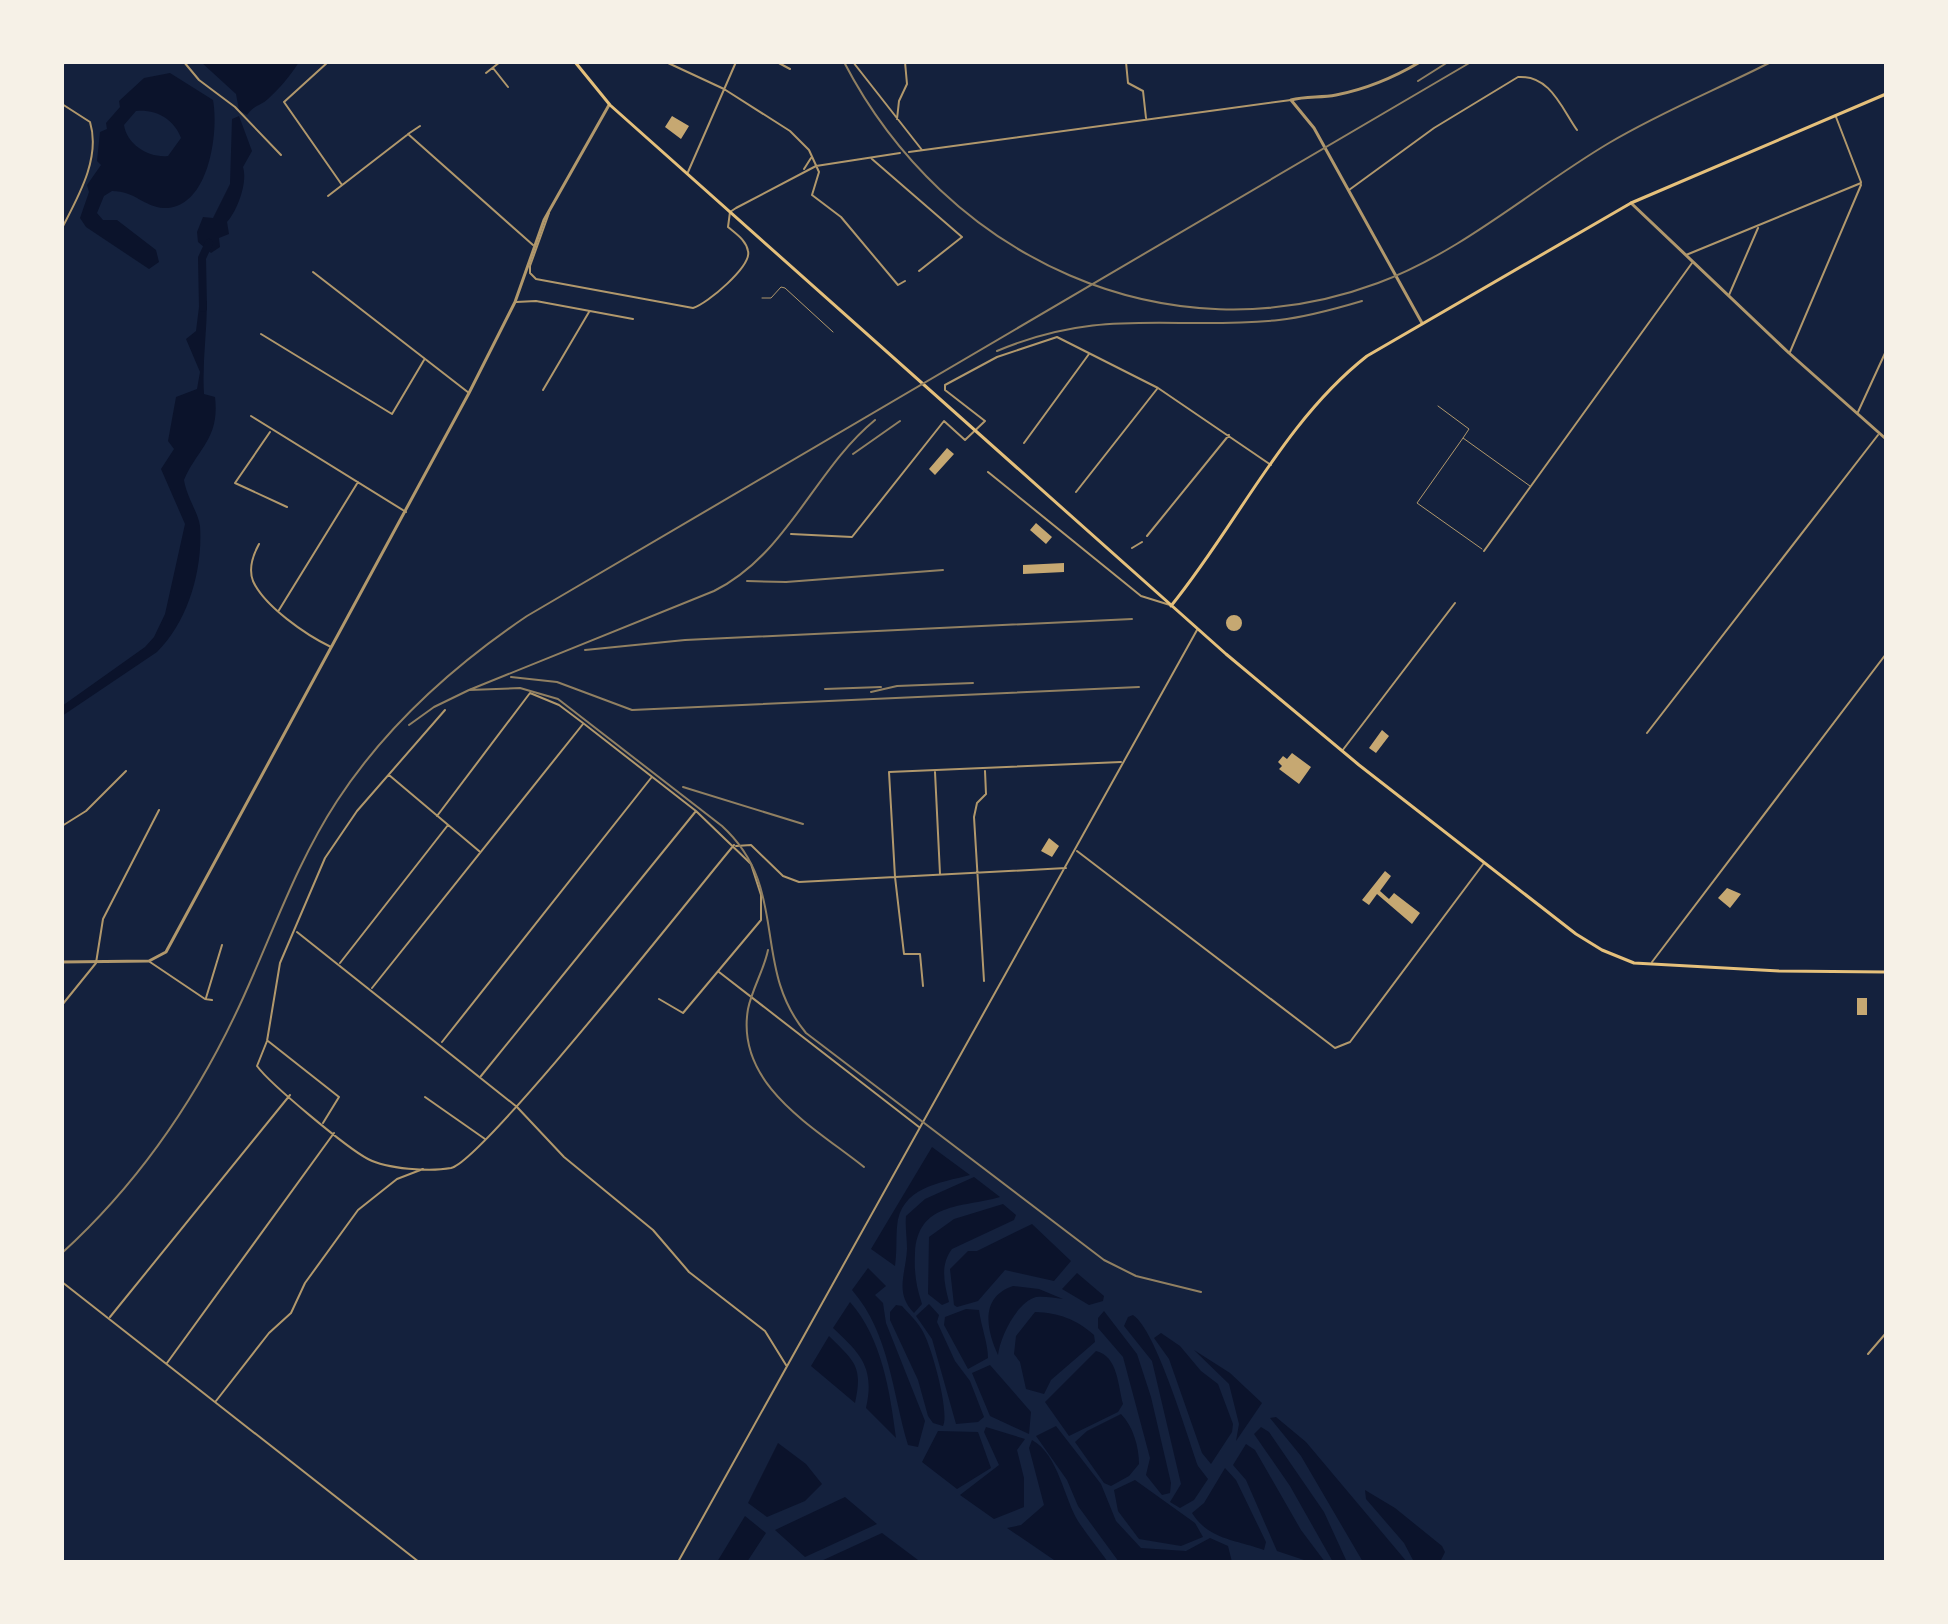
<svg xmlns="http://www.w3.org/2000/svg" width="1948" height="1624" viewBox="0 0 1948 1624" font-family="'PT Sans Narrow',sans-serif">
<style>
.water{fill:#0b132b;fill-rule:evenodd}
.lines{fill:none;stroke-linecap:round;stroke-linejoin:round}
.river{stroke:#0b132b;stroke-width:8}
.building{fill:#c6a872}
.service{stroke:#b1986c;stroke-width:1}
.minor{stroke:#b1986c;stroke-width:2}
.tertiary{stroke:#b1986c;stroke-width:3}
.secondary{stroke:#e5c07b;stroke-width:3}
.rail{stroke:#918062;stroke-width:2}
</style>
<rect width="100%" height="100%" fill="#14213d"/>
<path class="water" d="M201,62h98c-9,14 -19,26 -31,37 -8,7 -14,6 -21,16l-8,-5 -3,-16z
M170,73l43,27c6,32 -4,109 -49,108 -20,-1 -29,-17 -52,-17l-8,5 -7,17 6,7h14l39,30 3,12 -10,7 -63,-42 -6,-9 9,-26 -2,-7 14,-20 -4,-4 3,-29 7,-3 -1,-6 14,-16 -1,-6 25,-23zM136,111c20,-2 38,8 45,27l-13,18c-19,2 -41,-11 -44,-31z
M239,116l13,35 -9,16c5,16 -6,44 -16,55l2,12 -10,4 1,9 -9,6 -13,-11 -1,-10 6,-15 10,1 17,-34 2,-65z
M200,299l7,2c0,31 -5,62 -3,93l11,3c5,42 -18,52 -31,83 3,18 14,32 16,46 3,44 -12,95 -43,126l-95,64v-10l83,-59 9,-10 11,-23 20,-90 -24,-55 13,-20 -6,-8 8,-44 21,-8 3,-17 -14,-33 10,-8z
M932,1147l38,28c-30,8 -70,12 -73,52 -1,13 0,25 -2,39l-24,-17z
M974,1177l26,20c-39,11 -82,5 -85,56 -1,19 1,33 7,51l-8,9c-20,-20 -8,-40 -7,-64 0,-11 -2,-22 -1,-33l19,-17z
M1003,1204l13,11 -2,5 -62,29c-12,16 -8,33 -3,53l-7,3 -14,-11 1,-57 25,-18z
M1032,1224l39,37 -17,20 -49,-11 -27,31 -21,6 -3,-2 -4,-36 18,-18h9z
M868,1268l18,18 -11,9 8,8 3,20 39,98 -7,26 -10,-2c-16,-53 -18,-111 -56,-155z
M1077,1273l27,23 -1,5 -14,4 -27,-16z
M1013,1286l26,3 24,10c-9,-1 -18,-3 -27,-2 -19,5 -36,40 -38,58 -12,-26 -18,-58 15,-69z
M850,1302c32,36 40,90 46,136l-30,-30c9,-40 -5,-54 -33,-80z
M929,1304l10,11 -2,7 18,39 15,20 14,36 -6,5 -22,2 -24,-85 -16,-23z
M896,1305l6,1c6,7 15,15 20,24 9,14 28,82 21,96l-10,-3 -5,-7 -10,-36 -28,-60v-8z
M966,1309l13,1c2,16 9,33 9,48l-20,11 -24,-44 1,-8z
M1104,1311l33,43 14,43 20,86 -1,10 -8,2 -16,-20 4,-17 -27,-101 -25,-29v-10z
M1035,1312c24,1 41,7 59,23l1,7 -44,38 -7,14 -18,-5 -6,-27 -6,-8 2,-18z
M1133,1315c23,15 54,120 65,151l10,13 -14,21 -14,8 -10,-6 11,-18 -29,-123 -28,-35 4,-9z
M1161,1333l19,13 21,25 17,13 15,40 -1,8 -21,32 -9,-11 -33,-94 -15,-21z
M829,1336c26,26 34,30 26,67l-44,-37z
M1194,1350l36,23 32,30 -26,38 3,-17 -10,-40z
M1096,1351c22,5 22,35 27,53l-5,8 -49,24 -24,-34z
M990,1365l41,47 -2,22 -39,-18 -18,-43z
M1121,1414c12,12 18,33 18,50l-10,12 -18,10 -7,-3 -29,-41 12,-11z
M1276,1417l30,25 101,120h-44l-62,-106 -31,-38z
M1056,1426l45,58 15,37 25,27 45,3 24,-13 18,8 4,16h-113l-41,-56 -11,-26 -31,-44z
M986,1427l39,12 -8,11 7,28v29l-30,12 -34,-24 39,-30 -15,-33z
M1261,1427l8,5 55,80 23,50h-14l-43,-76 -36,-52z
M938,1431l40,1 13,36 -34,21 -35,-27z
M1032,1440c26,14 32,58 46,81 9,14 20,27 30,41h-51l-50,-34 14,-3 23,-20 -15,-57z
M778,1443l28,21 16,20 -17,17 -38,16 -19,-14z
M1246,1444l9,6 46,80 24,32h-15l-33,-11 -31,-71 -13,-15z
M1225,1468l11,12 30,62 -2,8c-27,-10 -55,-10 -72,-37l12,-10z
M1135,1480l60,43 8,14 -22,9 -42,-7 -21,-28 -4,-21z
M1365,1490l30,18 47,38 3,6 -5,10h-26l-10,-19 -38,-44z
M845,1497l32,27 -72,33 -30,-27z
M745,1516l21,17 -19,29h-30z
M882,1533l36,27 -99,2z"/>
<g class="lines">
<path class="river" d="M203,308l-1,-50 7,-15"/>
</g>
<path class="building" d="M672,116l17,10 -8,13 -16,-12z
M947,448l7,6 -19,21 -6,-6z
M1036,523l16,14 -6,7 -16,-14z
M1064,563v9l-41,2v-9z
M1226 623a8 8 0 1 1 16 0a8 8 0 1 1-16 0Z
M1382,730l7,6 -13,17 -7,-5z
M1292,753l19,14 -12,17 -20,-15 3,-3 -4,-4 5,-6 4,3z
M1049,838l10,8 -7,11 -11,-6z
M1385,871l6,5 -11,15 9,8 5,-6 26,20 -8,11 -35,-30 -8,11 -7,-5z
M1727,888l14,6 -11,14 -12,-10z
M1857,998h10v17h-10z"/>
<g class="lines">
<path class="service" d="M762,298h9l10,-11 4,1 48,44
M1438,406l31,23 -6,9 67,48
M1463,438l-46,65 65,46"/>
<path class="minor" d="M184,62l15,18 36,27 46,48
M328,62l-44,40 58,83
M666,62l58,27 66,42 19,19 10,22 -7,23 29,22 57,68 7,-4
M777,62l13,7
M853,62l69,88
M1126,62l2,21 15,8 3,27
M62,64l5,-2
M493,68l15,19
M486,73l14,-11
M62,104l28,18c11,36 -12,75 -28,106
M1836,117l25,65
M897,119l2,-18 8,-17 -2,-22
M420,126l-12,8 125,111
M909,152l382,-52
M872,159l90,78 -43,34
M804,169l7,-11
M688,172l48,-110
M1349,190l85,-62 84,-51c32,-2 43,30 59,53
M328,196l79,-61
M549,213l-19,53v7l6,6 157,29c14,-4 59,-42 55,-57 -2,-11 -12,-17 -20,-24l2,-15 6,-4 80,-42 84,-13
M1686,255l175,-72
M313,272l156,121
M1729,295l29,-67
M516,302l20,-1 97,18
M261,334l131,80 32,-54
M1790,352l71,-167
M543,390l46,-78
M1858,412l28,-61
M251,416l155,96
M270,432l-35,51 52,24
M1024,443l65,-89
M988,472l153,124 29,9
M1076,492l81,-103
M791,534l61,3 92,-116 21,19 20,-19 -40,-31v-5l52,-28 60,-20 101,51 113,77
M1147,536l82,-101
M259,544c-6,11 -11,24 -6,37 11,25 53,54 78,66
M1132,548l10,-6
M1484,551l208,-288
M279,610l79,-128
M445,710l-88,101 -32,47 -45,105 -13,78 -10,25c13,18 90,82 111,93 19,10 62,13 83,9 32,-7 246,-279 283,-323
M1647,733l231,-298
M1342,751l113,-148
M935,772l5,102
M389,775l90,76
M437,816l93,-123 29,12 24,18 113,88 55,53 10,31v25l-78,93 -24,-14
M62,826l24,-15 40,-40
M736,846l15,-1 32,31 16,6 96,-5 9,77h16l3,32
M1077,851l258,197 15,-6 134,-179
M1066,868l-171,9 -6,-105 232,-10
M297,932l220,175 47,50 89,73 36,42 76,59 21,34
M150,962l55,37 7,1
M1652,962l234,-308
M340,963l108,-138
M719,972l200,155
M984,981l-10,-164 3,-14 9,-9 -1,-23
M372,988l211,-264
M206,998l16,-53
M62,1005l34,-42 7,-44 56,-109
M268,1041l71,56 -16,26
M442,1042l209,-264
M481,1076l215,-265
M425,1097l60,42
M62,1282l357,280
M110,1317l180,-222
M1868,1354l18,-21
M167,1363l167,-230
M216,1401l53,-68 22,-20 14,-30 53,-73 39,-31 26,-10
M1885,1435l1,-1
M678,1562l519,-932"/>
<path class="tertiary" d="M1420,62c-27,16 -53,27 -84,33 -16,3 -30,1 -45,5l23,28 108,195
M1631,203l158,150 97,86
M62,962l87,-1 17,-9 303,-559 46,-91 29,-82 65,-115"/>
<path class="secondary" d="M575,62l35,43 616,549 133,111 217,169 26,16 32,13 145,8 107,1
M1171,606c66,-81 113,-185 196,-250l264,-153 255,-109"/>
<path class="rail" d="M844,62c101,195 322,300 534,221 84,-31 155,-95 231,-140 52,-31 109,-54 162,-81
M1418,81l30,-19
M997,351c106,-45 176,-20 282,-31 28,-3 56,-11 83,-19
M853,454l47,-33
M747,581l39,1 157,-12
M585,650l100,-10 447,-21
M511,677l46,5 75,28 507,-23
M825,689l56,-2
M469,690l51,-2 38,11 164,127c69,63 28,140 84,207l298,227 32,16 65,16
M871,692l26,-6 76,-3
M409,725l25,-18 35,-17 245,-99c74,-37 100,-121 161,-171
M683,787l120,37
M768,950c-4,20 -16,39 -20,59 -13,76 66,118 116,158
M62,1253c79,-72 137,-158 181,-255 30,-66 54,-136 94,-197 49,-75 116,-135 190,-185l944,-554"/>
</g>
<rect width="1948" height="1624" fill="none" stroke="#f6f1e7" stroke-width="128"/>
</svg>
